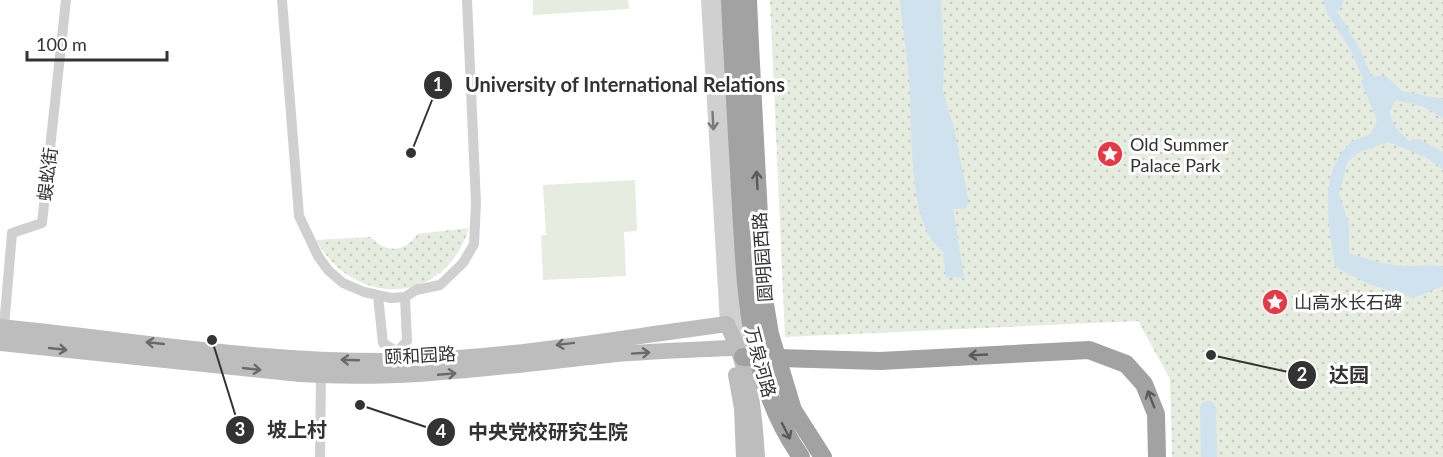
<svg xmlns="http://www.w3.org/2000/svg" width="1443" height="457" viewBox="0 0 1443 457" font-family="Lato,'Noto Sans SC',sans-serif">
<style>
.park{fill:url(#park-dots)}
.pitch{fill:#e6ecdf}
.water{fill:#cfe2ee}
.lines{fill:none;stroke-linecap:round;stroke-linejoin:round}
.canal{stroke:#cfe2ee;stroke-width:9}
.river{stroke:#cfe2ee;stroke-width:16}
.minor{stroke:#d0d0d0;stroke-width:10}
.tertiary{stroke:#d0d0d0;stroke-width:14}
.secondary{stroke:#bdbdbd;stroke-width:16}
.trunk{stroke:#a2a2a2;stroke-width:18}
.trunk-bridge{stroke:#a2a2a2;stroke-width:18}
.oneway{stroke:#7a7a7a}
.oneway2{stroke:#5a5a5a}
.oneway3{stroke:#6a6a6a}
.labels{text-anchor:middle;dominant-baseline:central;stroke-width:6;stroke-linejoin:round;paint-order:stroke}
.poi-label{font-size:18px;fill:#333;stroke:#fff;text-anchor:start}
.street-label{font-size:18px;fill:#333;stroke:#fff}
.leader{fill:none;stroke:#333;stroke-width:2}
.callout-dot{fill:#333;stroke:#fff;stroke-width:2}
.mark-label{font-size:18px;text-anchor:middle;font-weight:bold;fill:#fff}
.callout-label{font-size:20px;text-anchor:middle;font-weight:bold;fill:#333;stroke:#fff;stroke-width:6;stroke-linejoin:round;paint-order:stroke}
</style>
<defs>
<pattern id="park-dots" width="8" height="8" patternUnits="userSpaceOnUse" patternTransform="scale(1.5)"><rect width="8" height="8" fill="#e6ecdf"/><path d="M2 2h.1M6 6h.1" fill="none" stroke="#c6cbc0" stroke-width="1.8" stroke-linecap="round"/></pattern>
</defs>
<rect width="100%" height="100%" fill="#fff"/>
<path class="park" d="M770,0h673v457h-271l-2,-78 -32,-58 -353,16z
M469,228c-24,78 -114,81 -153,12l55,-3c14,17 36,15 46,-3z"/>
<path class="pitch" d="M533,0h95l1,9 -96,6z
M635,180l2,51 -13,1 2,44 -83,4 -2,-45h5l-3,-50z"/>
<path class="water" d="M900,0h41l3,60 -1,32 12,40 13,67 -1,9 -14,1 11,68 -18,1 -3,-27c-35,-23 -31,-120 -33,-159 -2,-31 -7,-61 -10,-92z
M1366,76h20l16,15 41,8v19l-19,-11 -28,-7 -7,12 7,16 13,13 10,-2 24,13v17l-18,-12 -37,-15 -29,10 -12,11 -8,31 10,30v29c18,6 36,12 56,13 14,1 25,-3 38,1v19l-30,12 -44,-14 -34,-17c-5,-40 -19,-91 15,-124 4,-4 15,-6 21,-9l6,-14 -16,-39z"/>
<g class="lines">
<path class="canal" d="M1328,0l4,12 22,35 17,39
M1332,12l7,-12"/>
<path class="river" d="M1208,409l1,48"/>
<path class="minor" d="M282,0l17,216 19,40 10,14 15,13 21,9 27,6 14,-1 11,-7 24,-5 23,-22 11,-19 2,-41 -9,-203
M378,296l5,47 14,9
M4,327l8,-94 30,-10 24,-223
M397,361v-9l10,-11 -2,-44
M320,457l1,-82"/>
<path class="tertiary" d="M708,0l19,324
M721,0l19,343"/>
<path class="secondary" d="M727,324c23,47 27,82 30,133
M0,327c132,13 265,36 398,34 110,-2 220,-23 329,-37
M0,343l300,31c105,7 204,-8 308,-19 41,-4 82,-5 123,-7
M736,375l6,33 2,49"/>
<path class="trunk" d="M730,0l2,44
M748,0l2,45
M743,357l137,4 209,-11 37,14 18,20 12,30 1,43"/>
<path class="trunk-bridge" d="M732,44c3,54 6,109 9,164 5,87 8,175 60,249
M750,45l13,247 7,42 23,76 30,47"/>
</g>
<defs><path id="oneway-shaft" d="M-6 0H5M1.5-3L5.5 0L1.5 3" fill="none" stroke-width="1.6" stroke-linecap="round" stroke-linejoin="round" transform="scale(1.5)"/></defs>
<use class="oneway" href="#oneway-shaft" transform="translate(713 121) rotate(87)"/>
<g class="oneway2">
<use href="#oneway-shaft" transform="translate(757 180) rotate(-93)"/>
<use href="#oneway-shaft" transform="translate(978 355) rotate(177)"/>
<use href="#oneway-shaft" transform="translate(1151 399) rotate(-111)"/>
<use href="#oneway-shaft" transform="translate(786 431) rotate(63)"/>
</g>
<g class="oneway3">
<use href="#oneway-shaft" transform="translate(155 343) rotate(-174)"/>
<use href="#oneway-shaft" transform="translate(565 344) rotate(173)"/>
<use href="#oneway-shaft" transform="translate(58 349) rotate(6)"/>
<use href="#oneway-shaft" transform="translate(641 353) rotate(-4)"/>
<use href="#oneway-shaft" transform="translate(350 360) rotate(-178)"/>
<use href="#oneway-shaft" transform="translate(252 369) rotate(6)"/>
<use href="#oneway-shaft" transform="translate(447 374) rotate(-5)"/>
</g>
<defs>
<g id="sight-disc" transform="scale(1.35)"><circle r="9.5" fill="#e63946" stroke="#fff"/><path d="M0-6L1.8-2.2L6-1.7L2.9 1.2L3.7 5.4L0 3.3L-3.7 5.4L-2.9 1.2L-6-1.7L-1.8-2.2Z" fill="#fff"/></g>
</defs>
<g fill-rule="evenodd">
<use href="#sight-disc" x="1110" y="154"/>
<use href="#sight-disc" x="1275" y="302"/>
</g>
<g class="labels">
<g class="poi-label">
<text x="1130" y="144">Old Summer<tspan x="1130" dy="21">Palace Park</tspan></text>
<text x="1294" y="302">山高水长石碑</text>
</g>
<g class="street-label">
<text transform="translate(47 174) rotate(-83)">蜈蚣街</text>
<text transform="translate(762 257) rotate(-94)">圆明园西路</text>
<text transform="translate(420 355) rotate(-3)">颐和园路</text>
<text transform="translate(761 362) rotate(75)">万泉河路</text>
</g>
</g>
<path class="leader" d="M411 153L438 85M1211 355L1302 375M212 340L240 430M360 405L441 432"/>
<g class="callout-dot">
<circle cx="411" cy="153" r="6"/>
<circle cx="1211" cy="355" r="6"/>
<circle cx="212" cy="340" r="6"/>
<circle cx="360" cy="405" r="6"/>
<circle cx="438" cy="85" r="15"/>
<circle cx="1302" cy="375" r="15"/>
<circle cx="240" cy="430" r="15"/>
<circle cx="441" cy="432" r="15"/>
</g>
<g class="mark-label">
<text x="438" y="91">1</text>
<text x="1302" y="381">2</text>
<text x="240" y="436">3</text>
<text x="441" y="438">4</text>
</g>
<g class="callout-label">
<text x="625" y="92">University of International Relations</text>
<text x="1349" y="382">达园</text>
<text x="297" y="437">坡上村</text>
<text x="548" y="439">中央党校研究生院</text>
</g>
<path d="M27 51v9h140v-9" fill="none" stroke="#333333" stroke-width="3"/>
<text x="36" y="51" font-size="18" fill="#333333" stroke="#ffffff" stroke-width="4.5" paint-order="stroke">100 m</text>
</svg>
